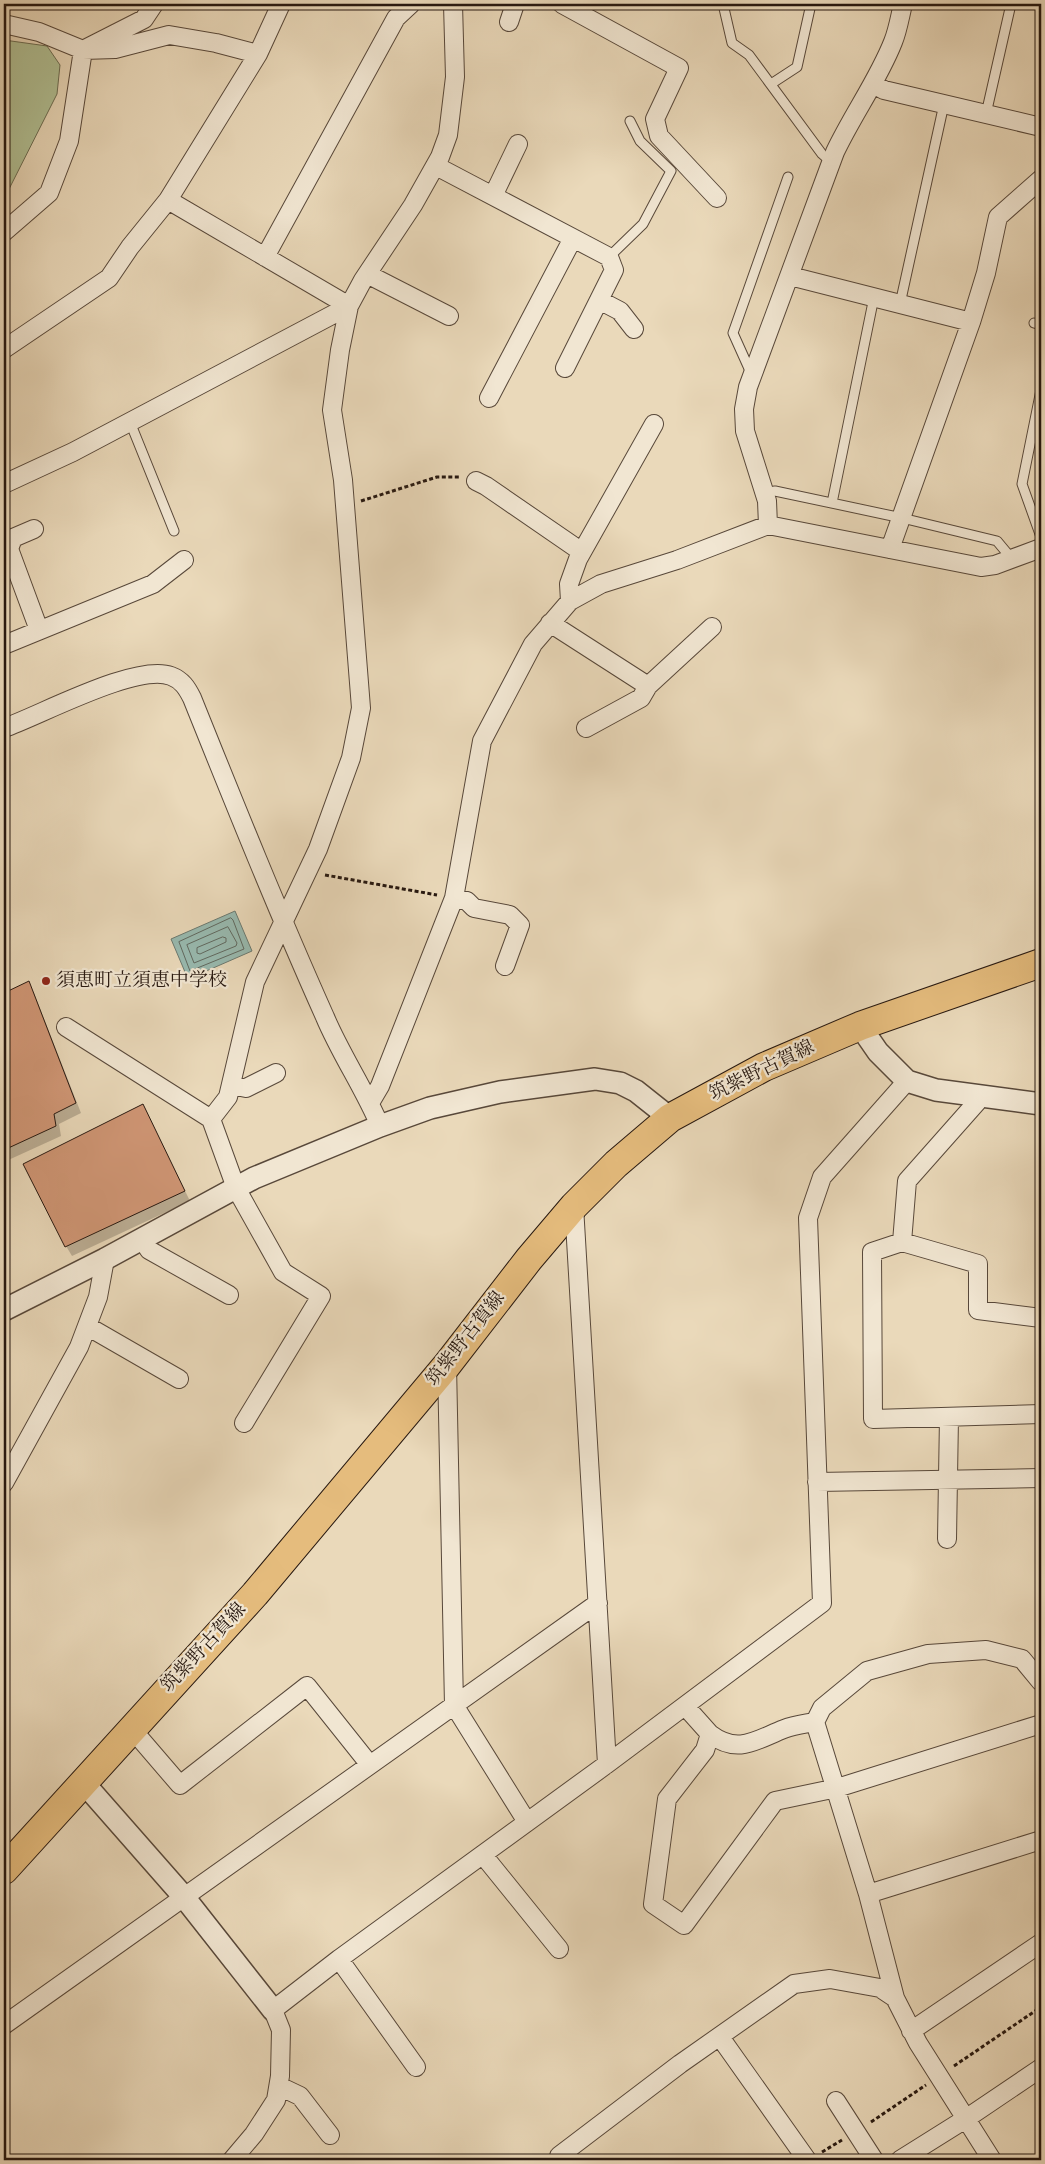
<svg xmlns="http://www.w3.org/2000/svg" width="1045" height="2164" viewBox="0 0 1045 2164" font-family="'IM FELL English','Noto Serif JP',serif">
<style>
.green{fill:#b1c094;stroke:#6c6c52}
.water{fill:#98bab0;stroke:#6b7970}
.shadow{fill:#0003}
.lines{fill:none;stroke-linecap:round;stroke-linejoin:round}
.shore{stroke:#606960;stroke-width:1}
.building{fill:#d09675;stroke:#271810}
.service-casing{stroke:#58483a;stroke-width:11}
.minor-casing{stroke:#58483a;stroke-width:20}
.tertiary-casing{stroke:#58483a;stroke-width:24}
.primary-casing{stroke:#271810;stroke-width:30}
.path{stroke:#271810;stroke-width:3;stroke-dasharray:4 2.5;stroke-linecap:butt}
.service{stroke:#f1e6d2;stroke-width:9}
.minor{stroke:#f1e6d2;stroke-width:18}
.tertiary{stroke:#f1e6d2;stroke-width:21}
.primary{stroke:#e5bc7d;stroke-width:28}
.poi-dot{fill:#8f2418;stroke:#f1e6d2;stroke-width:2}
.labels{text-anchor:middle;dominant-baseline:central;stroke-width:4.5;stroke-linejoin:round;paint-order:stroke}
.poi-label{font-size:19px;fill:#271810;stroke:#f1e6d2;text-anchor:start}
.street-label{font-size:19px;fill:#271810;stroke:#f1e6d2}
</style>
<rect width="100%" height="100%" fill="#ead9ba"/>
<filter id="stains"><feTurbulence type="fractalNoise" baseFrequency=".004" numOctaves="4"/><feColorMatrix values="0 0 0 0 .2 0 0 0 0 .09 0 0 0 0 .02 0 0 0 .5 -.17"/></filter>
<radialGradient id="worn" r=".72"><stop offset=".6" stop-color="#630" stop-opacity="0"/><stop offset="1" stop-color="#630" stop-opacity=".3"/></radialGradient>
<path class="green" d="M4,40l43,6 13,19 -3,29 -53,105z"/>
<path class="water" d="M235,911l17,40 -64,28 -17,-40z"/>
<path class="shadow" d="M28,983l6,10 47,120 -22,11 2,12 -57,26v-168z
M148,1116l42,85 -118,55 -6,-10z"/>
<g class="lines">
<path class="shore" d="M231,918l2,2 11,29 -54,22 -11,-29z
M228,927l9,16 -1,3 -42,17 -7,-18z
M223,937l3,1v4l-26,12 -3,-1v-5z"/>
</g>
<path class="building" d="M29,981l47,122 -22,11 2,12 -52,24v-157z
M143,1104l42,87 -120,56 -42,-83z"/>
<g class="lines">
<g class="service-casing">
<path id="service" d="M723,4l9,39 17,12 73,99 9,8
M771,84l26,-17 14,-63
M986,114l25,-110
M609,257l34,-33 28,-53 -31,-30 -10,-20
M900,304l44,-200
M1034,323l7,2
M751,373l-18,-40 55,-156
M1041,390l-19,94 19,53
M130,422l44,109
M764,493l11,-2 127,27 95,23 15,18
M832,503l42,-206"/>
</g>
<g class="minor-casing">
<path id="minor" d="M562,4l117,64 -24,51 4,17 58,62
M509,22l6,-18
M4,24l35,8 44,18 32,-1 54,-14 47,8 42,11
M873,84l11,6 157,37
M436,166l173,91 5,13 -49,98
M493,196l25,-52
M168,200l181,106
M4,232l45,-39 20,-52 14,-91 61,-31 10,-15
M265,257l131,-239 15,-14
M367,274l82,42
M790,276l181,46
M599,300l21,11 14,18
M4,349l105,-71 21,-31 38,-47 90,-146 23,-50
M489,398l84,-160
M476,481l10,5 96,66
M4,484l69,-32 276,-146
M768,525l-1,-24 -22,-70 -1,-22 4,-22 87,-235c18,-38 43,-72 58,-110 5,-12 7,-26 10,-38
M34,529l-21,9 -4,11 30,81
M890,549l81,-227 15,-49 12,-56 43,-38
M570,601l-1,-17 9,-25 76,-135
M550,623l98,63 64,-59
M4,645l149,-61 31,-24
M4,728c37,-13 132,-65 167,-52 11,4 16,12 21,22 43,107 86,214 133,319 16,38 39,71 55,109
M586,728l55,-30 7,-12
M454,898l13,3 7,7 36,7 10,10 -15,41
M66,1027l145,92 25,69 47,84 38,24 -77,127
M231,1085l15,3 30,-15
M977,1102l-70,79 -5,61 -30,10 1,167 168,-5
M370,1103l10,-17 74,-188 28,-157 51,-97 37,-43 31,-17 76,-24 91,-35 213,42 14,-2 46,-17
M211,1119l17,-22 27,-115 63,-133 33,-91 10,-50 -18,-228 -11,-70 8,-60 9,-44 14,-26 50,-75 27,-48 8,-22 7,-58 -2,-73
M574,1206l33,558
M142,1239l7,11 80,45
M902,1242l76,22v46l63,8
M87,1326l92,53
M447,1365l7,340 73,117
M817,1482l224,-4
M4,1483l75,-136 19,-50 7,-38
M947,1539l2,-122
M685,1706l25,28
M815,1722c-10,2 -21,3 -31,7 -28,11 -46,26 -74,5l-5,16 -38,49 -14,105 31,21 91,-124 62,-13 204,-64
M131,1728l49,57 127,-99 63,79
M483,1855l76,94
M868,1894l173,-54
M339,1959l77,108
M4,2025l594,-422
M911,2031l130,-88
M720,2037l87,123
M279,2086l21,10 30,39
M836,2101l38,59
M559,2156l121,-92 114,-80 36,-5 50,9 15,10
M232,2160l22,-26 22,-34 4,-24 1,-46 -8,-20 66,-51 268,-195 215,-161 -14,-385 14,-41 85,-96
M900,2160l67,-42 74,-50
M992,2160l-74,-117 -23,-45 -27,-104 -53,-172 7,-14 45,-37 61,-17 58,-4 36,9 19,23"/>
</g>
<g class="tertiary-casing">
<path id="tertiary" d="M860,1026l18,26 29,29 29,9 105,14
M4,1310l101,-51 149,-81 126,-52 50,-18 70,-16 95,-13 25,4 16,8 34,27
M83,1782l101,115 89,113"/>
</g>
<g class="primary-casing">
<path id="primary" d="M4,1870l251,-276 192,-229 82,-106 45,-53 42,-42 54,-46 94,-51 96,-41 181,-63"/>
</g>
<path class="path" d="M361,501l76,-24h24
M325,875l112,20
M954,2066l87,-59
M871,2122l55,-37
M822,2152l20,-12"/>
<use href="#service" class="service"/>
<use href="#minor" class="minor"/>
<use href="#tertiary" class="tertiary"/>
<use href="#primary" class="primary"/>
</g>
<circle class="poi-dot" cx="46" cy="981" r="5"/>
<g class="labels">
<g class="poi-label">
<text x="56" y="981">須恵町立須恵中学校</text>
</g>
<g class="street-label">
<text transform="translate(762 1071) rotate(-26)">筑紫野古賀線</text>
<text transform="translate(466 1339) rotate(-52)">筑紫野古賀線</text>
<text transform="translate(204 1648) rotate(-47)">筑紫野古賀線</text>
</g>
</g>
<rect width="1045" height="2164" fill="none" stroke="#ead9ba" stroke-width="20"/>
<rect x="5" y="5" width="1035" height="2154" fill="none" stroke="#271810" stroke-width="2.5"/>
<rect x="10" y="10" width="1025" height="2144" fill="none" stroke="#271810"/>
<rect width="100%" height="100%" filter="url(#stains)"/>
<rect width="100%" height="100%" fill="url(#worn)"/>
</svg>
